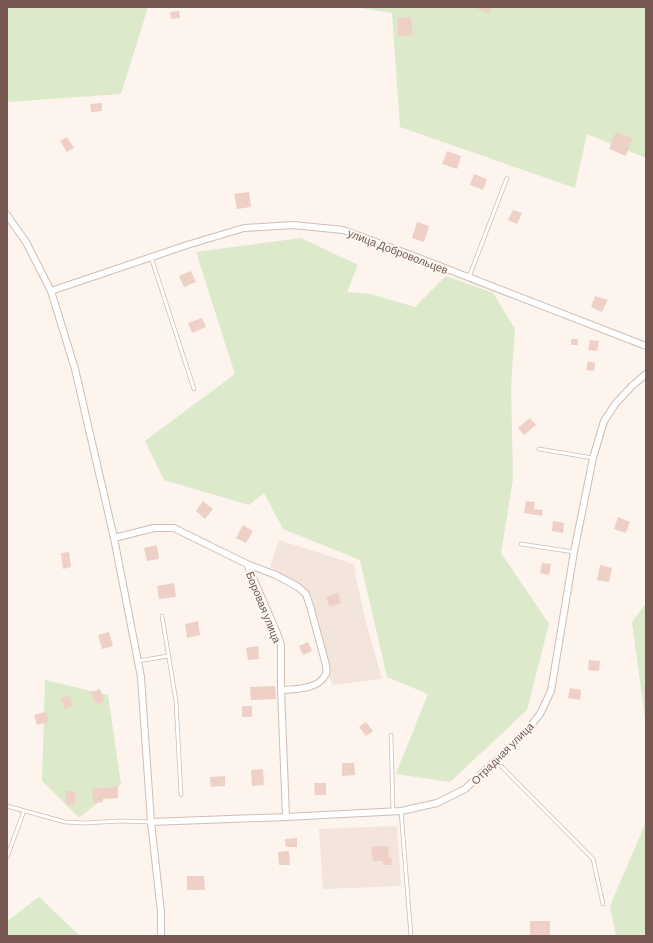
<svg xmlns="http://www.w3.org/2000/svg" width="653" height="943" viewBox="0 0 653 943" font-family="Barlow,sans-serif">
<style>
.residential{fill:#f3e5db}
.green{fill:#dce9cb}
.building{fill:#efd0c6}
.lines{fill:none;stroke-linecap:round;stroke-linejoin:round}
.service-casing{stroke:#d0bdb4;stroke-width:4.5}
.minor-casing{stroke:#d0bdb4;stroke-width:8}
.service{stroke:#fff;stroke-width:3}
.minor{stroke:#fff;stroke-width:6}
.labels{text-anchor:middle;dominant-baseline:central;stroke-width:4;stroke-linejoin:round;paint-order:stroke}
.street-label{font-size:11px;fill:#765850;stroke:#fef8f3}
</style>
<rect width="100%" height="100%" fill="#fcf4ed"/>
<path class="residential" d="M279,540l75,24 2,14 9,41 17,60 -50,6 -14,-58 -6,-30 -8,-9 -34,-21z
M397,826l4,60 -78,3 -4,-60z"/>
<path class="green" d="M7,7h141l-27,87 -114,8z
M355,7h291v151l-59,-24 -12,54 -175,-61 -8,-114z
M301,238l57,27 -11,27 23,2 45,13 31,-31 47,17 22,36 -4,57 2,93 -12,74 48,71 -22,86 -77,72 -54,-8 32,-80 -41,-17 -27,-117 -77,-31 -19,-36 -15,12 -85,-25 -19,-39 90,-67 -39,-122z
M646,603v123l-14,-104z
M45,680l63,15 13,89 -42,34 -37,-37z
M646,822v114h-30l-6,-30z
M39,897l41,39h-73v-15z"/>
<path class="building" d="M474,7h18l-3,7z
M179,11l1,7 -9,1 -1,-7z
M411,17l2,18 -15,1 -1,-18z
M102,103v8l-11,1 -1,-8z
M616,132l16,6 -6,18 -17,-7z
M67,137l7,11 -7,4 -7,-11z
M447,151l14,5 -4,13 -15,-5z
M474,174l13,5 -4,11 -13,-5z
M249,192l2,15 -14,2 -3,-15z
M513,210l9,3 -5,11 -9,-4z
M417,222l12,4 -5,16 -12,-4z
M191,271l5,11 -12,5 -5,-11z
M595,296l13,4 -6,12 -11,-5z
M202,318l4,9 -14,6 -4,-10z
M571,339h7v6h-7z
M590,340l9,1 -2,10 -9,-1z
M588,361l7,2 -1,8 -8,-1z
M530,418l6,7 -12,10 -6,-7z
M203,501l10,8 -8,10 -9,-8z
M526,501l9,1 -1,7 9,1 -1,6 -18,-3z
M618,517l12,5 -4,11 -12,-4z
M553,521l11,2 -1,10 -11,-2z
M243,525l10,6 -7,12 -10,-5z
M157,545l2,14 -12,2 -3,-13z
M69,552l2,15 -8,2 -2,-16z
M542,563l9,1 -2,11 -9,-2z
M600,565l12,3 -3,14 -12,-2z
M174,583l2,14 -17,2 -2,-13z
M338,593l3,10 -11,4 -4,-10z
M198,621l2,14 -13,3 -2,-14z
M109,632l4,14 -11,3 -4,-14z
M308,642l4,9 -9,4 -4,-9z
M258,646l1,13 -11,1 -2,-12z
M589,660l11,1 -1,10 -11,-1z
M275,686l1,13 -25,1 -1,-13z
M570,688l11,2 -1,10 -12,-2z
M100,689l4,12 -9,3 -4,-12z
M69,696l4,10 -8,3 -4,-11z
M242,706h10v11h-10z
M46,712l3,10 -12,3 -3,-10z
M366,722l7,9 -7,5 -7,-9z
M342,763h12l1,12 -13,1z
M263,769l1,16 -12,1 -1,-16z
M225,776v10l-14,1 -1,-10z
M314,783h12v12h-11z
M118,786v12l-15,1v3l-10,1 -1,-15h18v-1z
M65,791h10v13l-9,1z
M297,838v9h-11l-1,-8z
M388,846l1,12h2l1,7h-9v-4h-10l-2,-14z
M289,851l1,14h-11l-1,-13z
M187,876h17l1,14h-18z
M530,921h20v15h-20z"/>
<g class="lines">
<g class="service-casing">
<path id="service" d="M151,257l43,132
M469,277l38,-99
M539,449l54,9
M521,544l53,8
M162,616l14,85 5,94
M138,661l30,-5
M391,735l2,76
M496,761l97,98 10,45
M7,806l58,16 20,1 36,-2 30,1
M401,811l10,125
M7,857l17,-46"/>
</g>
<g class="minor-casing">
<path id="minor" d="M7,215l19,27 25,49 24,78 39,169 27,139 10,145 10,90v24
M51,291l136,-46 57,-17 49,-3 50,5 68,25 235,91
M114,538l40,-10h20l73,36 30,69 4,12v45l5,127
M247,564l29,11 22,12 8,7 4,12 16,59c0,2 1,7 0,9 -8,16 -30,15 -45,16
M151,822l135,-5 115,-6 36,-8 28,-14 60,-56 15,-19 11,-23 23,-139 19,-94 11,-37 12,-18 16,-17 14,-12"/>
</g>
<use href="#service" class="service"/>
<use href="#minor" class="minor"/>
</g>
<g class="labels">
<g class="street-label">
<text transform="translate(398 251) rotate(21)">улица Добровольцев</text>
<text transform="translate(264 607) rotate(68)">Боровая улица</text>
<text transform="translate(502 753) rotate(-45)">Отрадная улица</text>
</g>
</g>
<rect width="653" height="943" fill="none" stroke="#765850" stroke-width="16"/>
</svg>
